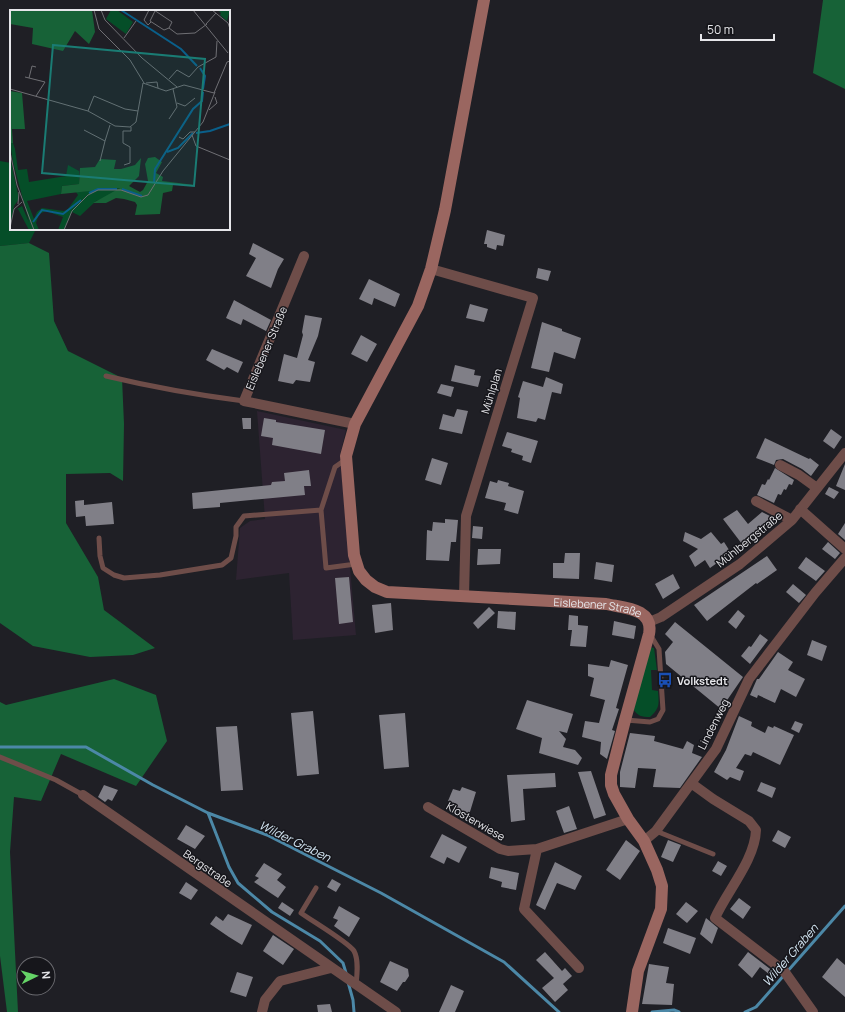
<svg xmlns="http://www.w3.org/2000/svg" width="845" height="1012" viewBox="0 0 845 1012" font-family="Manrope,sans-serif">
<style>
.commercial{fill:#2d2331}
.green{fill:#054e28}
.forest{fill:#176237}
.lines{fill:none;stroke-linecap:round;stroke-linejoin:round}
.stream{stroke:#4c88a7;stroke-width:3}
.building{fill:#807f87}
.lane{stroke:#6e4d49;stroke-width:5}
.street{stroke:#6e4d49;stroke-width:10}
.secondary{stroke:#9a6660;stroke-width:12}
.labels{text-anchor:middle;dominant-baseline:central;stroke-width:3;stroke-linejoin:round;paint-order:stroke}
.street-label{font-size:11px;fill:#e6e6ea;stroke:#16161b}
.poi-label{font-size:11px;font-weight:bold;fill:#e6e6ea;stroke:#16161b;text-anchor:start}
.water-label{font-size:12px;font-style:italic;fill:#d4e6f3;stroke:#16161b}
.inset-river{fill:none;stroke:#0a5f8a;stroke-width:2}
.inset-road{fill:none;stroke:#6f6f74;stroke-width:1}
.view{fill:#1a7c74;fill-opacity:0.15;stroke:#1a7c74;stroke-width:2}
.inset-edge{fill:none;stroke:#e6e6ea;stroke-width:2}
</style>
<rect width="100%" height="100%" fill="#1f1f25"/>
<path class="commercial" d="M257,411l89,19 -6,25 16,180 -63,5 -4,-67 -53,7 4,-52 10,-7 15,-2z"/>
<path class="green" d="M0,161l11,2v66h25l-7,14 -29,3z
M650,647l4,1 3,22h-6l1,20 6,1c1,13 2,17 -8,26 -9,0 -12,-1 -17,-8z"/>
<path class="forest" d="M823,0h22v89l-32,-16z
M29,243l20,10 5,68 14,30 54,27 2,46 -1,57 -13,-8 -44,1v49l32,54 6,33 51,38 -22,7 -43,2 -57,-11 -33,-23v-377z
M114,679l42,16 11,46 -31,45 -75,-32 -20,47 -27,-4 -4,55 8,160h-11l-7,-56v-254l6,3z"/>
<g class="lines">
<path class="stream" d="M0,747h86l67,38 55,28 59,22 114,58 123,69 55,50
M208,813l21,54 9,16 34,29 48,29 23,22 3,10
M348,982l5,18 1,12
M652,1012l22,-2 5,2
M745,1012l11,-5 89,-101"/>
</g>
<path class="building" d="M487,230l18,5 -2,11 -6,-1 -1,5 -9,-3v-3h-3z
M253,243l31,16 -6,10 -7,19 -25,-12 10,-18 -7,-4z
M538,268l13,3 -3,10 -12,-3z
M369,279l31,15 -5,13 -21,-9 -2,7 -13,-6z
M234,300l37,20 -5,11 -23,-12 -2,6 -15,-7z
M470,304l18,5 -4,13 -18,-4z
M305,315l17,3 -4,18 -10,24 7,2 -5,20 -14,-2 -3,4 -15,-3 6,-27 13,4 6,-23 -1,-3z
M542,322l20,7v2l19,7 -6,21 -21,-7 -5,20 -18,-4z
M361,335l16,9 -10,18 -16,-8z
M212,349l31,13 -5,11 -11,-6 -3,3 -18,-10z
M455,365l20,5 -1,5 7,1 -3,11 -27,-6z
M546,377l17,7 -2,10 -9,-2 -7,28 -7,-2 -2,4 -19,-4 3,-20 -2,-1 5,-16 20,6z
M441,384l13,3 -3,10 -14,-4z
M457,409l11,2 -6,23 -23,-5 4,-15 11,3z
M242,418h9v11h-8z
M264,418l12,2v2l49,8 -4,24 -49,-9 1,-7 -12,-2z
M831,429l11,8 -8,12 -11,-8z
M507,432l31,9 -7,22 -9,-3 1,-4 -12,-4 1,-3 -10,-3z
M765,438l44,21 1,-1 9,7 -8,11 -9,-7 -19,-10 -7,1 -2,5 -18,-7z
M432,458l16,5 -7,22 -16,-5z
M845,464v26l-9,-4z
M775,468l19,12 -2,5 -3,-1 -3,6 -2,-1 -3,6 -3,-1 -4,9 -17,-8 5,-11 3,1 3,-6 1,1z
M309,470l2,16h-7l1,9 -85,8v4l-27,2 -1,-16 79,-8 1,-3 13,-1 -1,-8z
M498,480l11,3 -1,3 16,5 -6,23 -14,-4 2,-7 -21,-5 5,-17 7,2z
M829,487l10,5 -5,7 -9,-5z
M84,500v5l28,-3 2,22 -28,2 -1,-10 -9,1 -1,-16z
M737,510l11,14 14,-12 10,5 -14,12 1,2 -17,13 -19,-25z
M445,519l13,1 -2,22h-5l-2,19 -23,-1 1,-30 5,1 1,-9 12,1z
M845,523v17l-7,-6z
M473,526l10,1 -1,12 -10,-1z
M685,532l16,7 10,-7 10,12 3,-2 7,11 -21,15 -5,-8 -10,7 -6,-11 9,-7 -15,-8z
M828,542l12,11 -5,6 -13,-10z
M478,549h23l-1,15 -23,1z
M565,553h15l-1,26 -26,-1v-15h11z
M767,556l10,14 -20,14 -1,-1 -49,38 -13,-16z
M806,557l19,14 -9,10 -18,-13z
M596,562l18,3 -2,17 -18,-3z
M673,574l7,14 -17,11 -8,-15z
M349,577l4,45 -14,2 -4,-46z
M793,584l13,11 -7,8 -13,-11z
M391,603l2,27 -18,3 -3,-28z
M489,607l6,6 -17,16 -5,-6z
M738,610l7,6 -9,13 -8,-7z
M498,611l18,1 -1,18 -18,-2z
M569,615l9,1v9l10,1 -2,21 -16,-1 2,-16h-4z
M614,621l22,5 -2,13 -22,-4z
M675,622l68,55 -22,32 -55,-45 -1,-12 8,-10 -8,-8z
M760,634l8,6 -18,24 -9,-8 8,-10 2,1z
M812,640l15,6 -5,15 -15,-6z
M778,652l15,10 -5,8 17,9 -9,18 -15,-8 -6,14 -17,-8 -1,3 -7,-3 7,-16h2z
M611,660l17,5 -12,43 3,1 -7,21 3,1 -8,28 -7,-5 1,-12 -19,-5 3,-16 14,2 6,-23 -15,-4 4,-18 -6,-2v-12l21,3z
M527,700l46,14 -6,19 -8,-2 7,8 -3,8 12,3 7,8 -4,7 -39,-12 3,-15 -26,-9z
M313,711l6,63 -22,2 -6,-63z
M405,713l4,54 -25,2 -5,-54z
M739,716l13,6 -1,4 14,7 3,-7 5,2 1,-2 20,9 -14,30 -27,-13 -2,4 -6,-2 -9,14 8,3 -4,10 -10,-4 -3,3 -13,-8 12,-22z
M795,721l8,3 -4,9 -8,-4z
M237,726l6,64 -22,1 -5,-64z
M630,733l25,3 -1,5 29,8 4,-8 7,4 -2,8 10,4 -22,31 -27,-1 3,-18 -18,-1 -3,20 -15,-1v-15z
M591,771l15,44 -12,4 -16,-47z
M555,773l1,14 -33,2 2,31 -14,2 -4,-47z
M761,782l15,6 -4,10 -15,-7z
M104,785l14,5 -6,11 -4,-2 -3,3 -7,-5z
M462,787l14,5 -7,23 -14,-6 2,-5 -9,-3 5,-12 7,2z
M569,806l8,23 -13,4 -8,-22z
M186,825l19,11 -10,13 -18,-10z
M778,830l13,7 -6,11 -13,-7z
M442,834l25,13 -8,16 -12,-6 -3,7 -14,-7z
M626,840l14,11 -20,29 -14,-10z
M668,840l13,5 -8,17 -12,-5z
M718,861l9,5 -6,10 -9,-5z
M555,862l27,14 -7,14 -18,-7 -12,27 -9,-5z
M264,863l18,11 -5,6 9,7 -8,11 -24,-16 5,-4 -4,-2z
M491,867l28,6 -3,17 -15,-3 1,-5 -13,-4z
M332,879l9,5 -5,8 -9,-5z
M186,882l12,8 -7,10 -12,-7z
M739,898l12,9 -8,12 -13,-10z
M282,902l12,8 -4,6 -12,-8z
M686,902l12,9 -11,12 -11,-9z
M339,906l21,12 -11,19 -15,-11 4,-6 -5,-2z
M228,914l24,11 -10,20 -13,-8 -19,-13 6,-8 7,5z
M706,918l12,10 -6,16 -12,-10z
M668,928l28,10 -6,16 -27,-11z
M273,935l21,14 -11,16 -20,-14z
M545,952l17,19 3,-3 7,8 -9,8 5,6 -13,12 -13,-14 12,-10 -18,-18z
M748,952l30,23 -4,3 -14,-11 -8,11 -14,-13z
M837,958l8,7v32l-23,-20z
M390,961l18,8 1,7 -4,6h-2l-6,9 -17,-9z
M649,964l20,3 -3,16 8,1 -2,21 -30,-1z
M237,972l16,5 -7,20 -16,-5z
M451,985l13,6 -9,21h-16z
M330,1004l2,8h-14l-1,-7z"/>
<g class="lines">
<path class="lane" d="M106,376c46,11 91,19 138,25
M321,510l14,-43 10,-7
M99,538l1,18 3,12 11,7 10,3 36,-3 62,-10 9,-7 5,-22v-9l8,-11 77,-6 5,58 30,-4
M626,720l24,2 8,-3 5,-9 -4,-61 -8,-13
M0,757l56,23 27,15
M656,831l57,23
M316,888l-15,25c11,8 47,29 53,38 5,9 3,24 2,34"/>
<path class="street" d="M304,256l-60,145 111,23
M431,269l102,29 -67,218 -2,80
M780,465l19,10 18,13
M756,501l36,19
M800,509l45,40
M649,622l12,-5 79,-53 52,-44 53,-67
M691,783l22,16 36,22 7,9c-1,30 -29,61 -41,88l69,53 29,41
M83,795l313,217
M428,807l72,42 8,2 29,-2 91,-30
M644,841l12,-10 60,-82 33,-70 66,-86 30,-35
M537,849l-13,60 55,59
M262,1012l3,-12 15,-19 51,-13"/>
<path class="secondary" id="s1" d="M484,0l-39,210 -14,59 -13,37 -63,118 -9,32 8,99 5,16 7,9 9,7 12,5 219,12c18,4 48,4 43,30l-24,86 -14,55v10l3,9 14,25 16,22 13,29 5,16 -1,23 -23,62 -6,41"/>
</g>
<defs>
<g id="bus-bare" transform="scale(1.2)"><path d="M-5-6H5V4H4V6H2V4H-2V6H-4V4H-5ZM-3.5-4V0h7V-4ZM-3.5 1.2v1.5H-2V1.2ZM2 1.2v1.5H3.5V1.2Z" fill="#1a4fb4" stroke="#16161b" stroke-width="2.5" paint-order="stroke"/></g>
</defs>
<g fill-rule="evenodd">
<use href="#bus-bare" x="665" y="680"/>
</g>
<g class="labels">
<g class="street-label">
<text transform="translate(266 348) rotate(-67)">Eislebener Straße</text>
<text transform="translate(491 391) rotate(-73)">Mühlplan</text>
<text transform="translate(749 539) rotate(-39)">Mühlbergstraße</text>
<text stroke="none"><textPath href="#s1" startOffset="844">Eislebener Straße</textPath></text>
<text transform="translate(713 724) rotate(-63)">Lindenweg</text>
<text transform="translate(476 821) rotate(30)">Klosterwiese</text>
<text transform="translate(208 868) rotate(35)">Bergstraße</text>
</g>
<g class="poi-label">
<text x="677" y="680">Volkstedt</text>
</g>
<g class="water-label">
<text transform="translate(295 841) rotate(26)">Wilder Graben</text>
<text transform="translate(790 955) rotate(-49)">Wilder Graben</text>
</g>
</g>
<g transform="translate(10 10)">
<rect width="220" height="220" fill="#1f1f25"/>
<path d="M101,0h6l16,12 -7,12 -20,-15zM208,0h12l-3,11 -7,-6 1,-2zM0,133h3l2,6 3,21 9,-1 2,13 37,-6 2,-11 11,6v13l-17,2 -1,8 -34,7 7,18 3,-7 5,-4 22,3 4,-2 10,-14 -2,-3 44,-4 -10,8 -14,5 -16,15 -8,-4 -8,18h-6l5,-13 -17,-6 -7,3 -3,9 3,7h-10l-11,-21 -3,1 7,-4 7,16 -16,-60zM0,147l9,42 -5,7 -4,22z" fill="#054e28"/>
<path d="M0,0h82l3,22 -6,12 -14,-13 -12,20 -31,-7 1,-16 -23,-4zM0,81l12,2 3,36h-13l1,14h-3zM145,147l7,5 -6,11 7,4 -1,4 33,4h-22l-1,6 -9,2 -3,21 -25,1 2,-10 -2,-3 -11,-3 -8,-1 -10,5h-13l27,-15 -59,6 1,-8 17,-2 1,-16 15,-1 5,-8 16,1 -2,9h7l14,-4 6,-7 -2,18 -10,10 11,6 3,-2 5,-9 -3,-17 3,-6z" fill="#176237"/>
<path class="inset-river" d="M111,0l60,39 16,17M190,58l5,8 -2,13M186,123l14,-2 20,-7M157,142l11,-4 15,-15M144,173l1,-14 38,-60 9,-8 1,-9M112,179l20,7M79,183l9,-4h19M23,212l9,-12 21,4 18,-14"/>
<path class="inset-road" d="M84,0l5,19 31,31 14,23M91,0l4,10 37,38 35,29M139,0l-5,10 4,5 3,-3M144,0l18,12 -3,6 8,6 18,-1 12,-9M183,0l35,43M202,0l16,13 2,6M145,1l-5,10 14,9 5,-2M196,14l10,-11M114,28l12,-17M15,67l20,5 -9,14M19,68l3,-12 4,1M159,69l8,-9 12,7 9,-10 18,-10 1,-16M136,73l11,-1 1,6M0,79l78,22 27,15 15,1 6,-5 7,-39 23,8 18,-6 30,8 13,-31 3,-1M167,93l8,3 10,-8M199,100l8,-7 -2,-6M78,101l6,-15 31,13 13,2M159,109l8,-12 -4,-18M74,120l21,11 5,-16M182,125l4,11 34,14M169,127l4,2 7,-7h5M0,142l7,33 17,45M90,151l5,-20M114,155l6,-2v-16l-7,-4v-12h8v-4M8,194l1,-12M0,218l4,-19 8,-7M54,220l8,-19 16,-16 10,-5h23l20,7 7,-2 15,-24 40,-49 12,-30"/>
<path class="view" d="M43,35l152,14 -11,127 -152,-13z"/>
<rect width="220" height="220" class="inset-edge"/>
</g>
<g transform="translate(36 976) rotate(85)"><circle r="19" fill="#16161b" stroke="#69696e"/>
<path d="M0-3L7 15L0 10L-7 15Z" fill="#65d467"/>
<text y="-6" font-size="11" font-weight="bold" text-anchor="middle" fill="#e6e6ea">N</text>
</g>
<path d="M701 34v6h73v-6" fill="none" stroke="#e6e6ea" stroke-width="2"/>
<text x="707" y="34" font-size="12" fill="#e6e6ea" stroke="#16161b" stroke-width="3" paint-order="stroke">50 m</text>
</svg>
